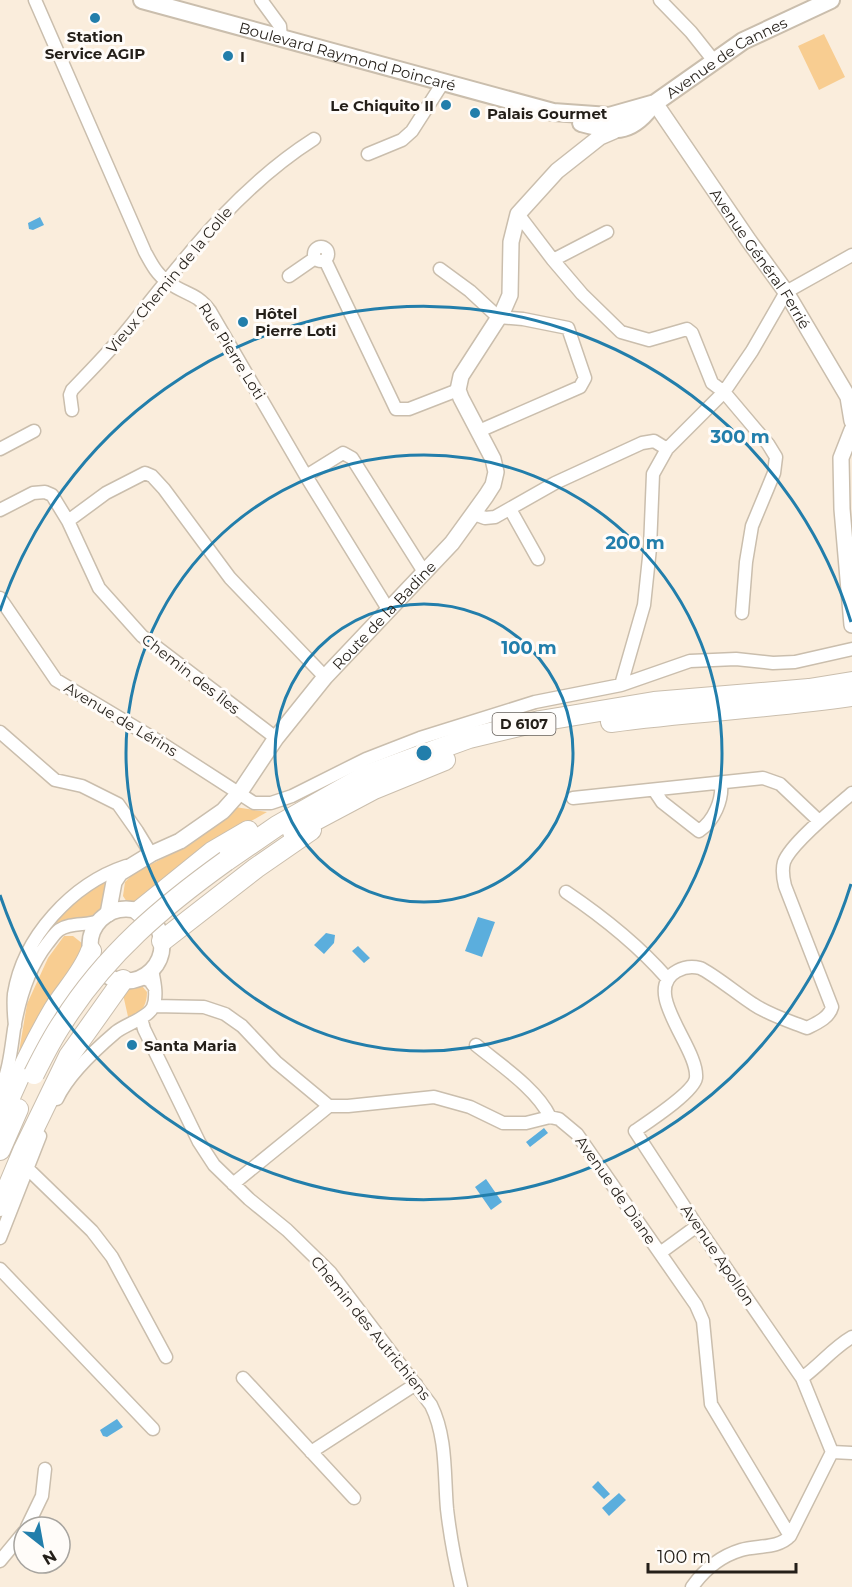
<svg xmlns="http://www.w3.org/2000/svg" width="852" height="1587" viewBox="0 0 852 1587" font-family="Montserrat,sans-serif">
<style>
.green{fill:#f8cd91}
.water{fill:#5baedd}
.lines{fill:none;stroke-linecap:round;stroke-linejoin:round}
.minor-casing{stroke:#cabead;stroke-width:15}
.tertiary-casing{stroke:#cabead;stroke-width:18}
.secondary-casing{stroke:#cabead;stroke-width:20}
.trunk-casing{stroke:#cabead;stroke-width:22}
.minor{stroke:#fff;stroke-width:12}
.tertiary{stroke:#fff;stroke-width:15}
.secondary{stroke:#fff;stroke-width:16}
.trunk{stroke:#fff;stroke-width:20}
.trunk-bridge-casing{stroke:#cabead;stroke-width:22;stroke-linecap:butt}
.trunk-bridge{stroke:#fff;stroke-width:20}
.ring{fill:none;stroke:#227eab;stroke-width:3}
.poi-dot{fill:#227eab;stroke:#fffcf9;stroke-width:2}
.labels{text-anchor:middle;dominant-baseline:central;stroke-width:6;stroke-linejoin:round;paint-order:stroke}
.shield{fill:#fffcf9;stroke:#66615c;stroke-width:1.5}
.shield-label{font-size:14px;font-weight:bold;fill:#241f19}
.poi-label{font-size:15px;font-weight:bold;fill:#241f19;stroke:#fffcf9;text-anchor:start}
.street-label{font-size:15px;fill:#241f19;stroke:#fffcf9}
.centre{fill:#227eab;stroke:#fffcf9;stroke-width:3}
.ring-label{font-size:18px;text-anchor:middle;font-weight:bold;fill:#227eab;stroke:#fffcf9;stroke-width:6;stroke-linejoin:round;paint-order:stroke}
</style>
<rect width="100%" height="100%" fill="#faeddc"/>
<path class="green" d="M824,34l21,43 -26,13 -21,-44z
M235,807l32,5 -35,20 -91,69 -14,1 -4,-6 2,-14 9,-9 57,-29 30,-22z
M108,877c-5,15 -1,21 -3,35l-6,4 -48,13 -15,19 25,-37z
M64,936h9l10,8 -1,13 -65,107 10,-60 21,-46z
M131,985l11,1 5,6c0,14 -6,21 -18,29l-7,-31z"/>
<path class="water" d="M40,217l4,8 -11,5 -4,-1 -1,-6z
M478,917l17,5 -13,35 -17,-6z
M326,933l9,2 -1,8 -10,11 -10,-9z
M358,946l12,12 -6,5 -12,-12z
M544,1128l4,5 -18,14 -4,-5z
M486,1179l16,23 -11,8 -16,-23z
M117,1419l6,8 -16,10 -4,-1 -3,-6z
M598,1481l12,13 -6,5 -12,-12z
M619,1493l7,7 -17,16 -7,-8z"/>
<g class="lines">
<g class="minor-casing">
<path id="minor" d="M35,0l110,252c6,11 12,23 23,30 17,13 28,10 42,29l96,165 82,133
M261,0l19,26 1,12
M660,0l31,32 23,29
M368,154l34,-14 10,-9 32,-50
M518,214l35,46 29,34 39,38 28,8 38,-11 5,4 20,50 12,9 44,52 8,13 -2,16 -22,53 -6,36 -4,51
M314 254a7 7 0 1 1 14 0a7 7 0 1 1-14 0Z
M325,260l71,149h13l49,-19
M553,260l54,-28
M440,269l30,22 28,26 25,2 45,9 17,50 -5,9 -101,44
M289,276l26,-18
M72,410l-2,-15 2,-5c19,-20 39,-40 56,-61 56,-70 109,-141 186,-190
M0,449l34,-18
M306,476l37,-23 9,5 72,114
M510,509l28,50
M0,510l33,-17 12,-1 7,3 16,26 31,67 43,48 134,102
M474,514l11,4 10,-1 60,-34 87,-40 12,-2 13,8
M68,521l38,-28 39,-20 7,3 12,13 66,89 95,99
M0,598l56,82 102,61 96,62h17l21,-7 74,-37 54,-21 115,-36 86,-17 23,-80 6,-57 3,-74 14,-25 57,-57 28,-41 34,-59 66,-37
M621,685l69,-24 46,-2 37,4 22,-1 57,-13
M0,732l55,48 27,6 36,18 19,27 14,23
M654,790l8,12 37,29c15,-10 24,-31 22,-49
M573,798l190,-20 17,6 39,37
M566,892c37,25 72,53 101,86
M142,977l8,4 5,7
M154,1006l50,1 21,7 17,12 34,36 53,44h19l86,-9 36,10 33,16h23l24,-6 9,2 18,15 119,171 7,16 8,83 79,132
M141,1018l3,11 55,113 15,23 35,34 38,31 43,42 101,133c16,32 13,70 16,104 3,26 8,53 14,78
M15,1026c-1,-10 -2,-22 -1,-32 9,-57 58,-110 112,-128
M476,1045c23,19 61,44 74,72
M0,1091c9,-20 11,-41 14,-62 5,-29 15,-62 33,-85 4,-5 8,-11 12,-14 12,-8 27,-4 40,-9
M57,1099c11,-24 39,-50 59,-67 10,-8 32,-14 37,-25 5,-11 1,-27 -1,-37
M27,1168l65,63 20,26 54,100
M233,1184l96,-78
M0,1238l40,-102
M660,1253l37,-27
M0,1269l153,160
M243,1378l111,120
M802,1378c18,-13 31,-30 50,-41
M311,1452l105,-68
M832,1452l20,1
M27,1527l15,-31 3,-27
M0,1561l24,-29
M692,1587c12,-17 29,-31 49,-37 16,-5 37,-1 49,-14l42,-84 -30,-74 -105,-152 -62,-95c13,-9 59,-39 61,-53 3,-30 -56,-87 -19,-107 7,-4 15,-5 23,-3 12,5 40,28 53,36 16,11 36,17 54,24 10,-5 22,-10 25,-21l-47,-121c-2,-8 -3,-17 -1,-24 7,-19 52,-55 68,-69"/>
</g>
<g class="tertiary-casing">
<g id="tertiary">
<path id="s1" d="M655,103l94,138 37,51 62,105 4,24"/>
<path d="M852,430l-11,28 1,51 10,116"/>
<circle cx="126" cy="945" r="36"/>
<path id="s2" d="M108,914l6,-32 6,-9 31,-19 29,-13 43,-30 17,-19 36,-54 49,-61 127,-134 34,-47 7,-11 3,-13 -3,-13 -32,-61 -3,-8 3,-14 42,-65 7,-16 1,-53 7,-28 39,-43 43,-34 14,-6"/>
</g>
</g>
<g class="secondary-casing">
<g id="secondary">
<path id="s3" d="M142,0l411,112 56,4 46,-13 88,-62 88,-41"/>
<path d="M581,123c31,8 48,13 70,-16"/>
</g>
</g>
<g class="trunk-casing">
<path id="trunk" d="M611,722c80,-11 161,-14 241,-26
M293,832l81,-43 71,-29
M226,861l51,-35 90,-51 102,-37 71,-17 114,-19 155,-13 43,-7
M139,911l73,-59 36,-21
M162,941l94,-73 55,-38
M0,1122c15,-39 33,-77 54,-113 12,-19 29,-36 37,-58
M0,1150l18,-41
M0,1206l24,-57 45,-93 54,-76"/>
</g>
<use href="#minor" class="minor"/>
<use href="#tertiary" class="tertiary"/>
<use href="#secondary" class="secondary"/>
<use href="#trunk" class="trunk"/>
<g class="trunk-bridge-casing">
<path id="trunk-bridge" d="M34,1074c9,-18 18,-36 29,-52 43,-68 99,-115 163,-161"/>
</g>
<use href="#trunk-bridge" class="trunk-bridge"/>
</g>
<g class="ring">
<circle cx="424" cy="753" r="149"/>
<circle cx="424" cy="753" r="298"/>
<path d="M851 884A447 447 0 0 1 0 895M0 611A447 447 0 0 1 851 622"/>
</g>
<g class="poi-dot">
<circle cx="95" cy="18" r="6"/>
<circle cx="228" cy="56" r="6"/>
<circle cx="446" cy="105" r="6"/>
<circle cx="475" cy="113" r="6"/>
<circle cx="243" cy="322" r="6"/>
<circle cx="132" cy="1045" r="6"/>
</g>
<g class="labels">
<rect class="shield" x="492.5" y="713" width="63" height="22" rx="4.5"/>
<g class="shield-label">
<text x="524" y="724">D 6107</text>
</g>
<g class="poi-label">
<text x="95" y="36" text-anchor="middle">Station<tspan x="95" dy="17">Service AGIP</tspan></text>
<text x="240" y="56">I</text>
<text x="434" y="105" text-anchor="end">Le Chiquito II</text>
<text x="487" y="113">Palais Gourmet</text>
<text x="255" y="313">Hôtel<tspan x="255" dy="17">Pierre Loti</tspan></text>
<text x="144" y="1045">Santa Maria</text>
</g>
<g class="street-label">
<text stroke="none"><textPath href="#s3" startOffset="213">Boulevard Raymond Poincaré</textPath></text>
<text stroke="none"><textPath href="#s3" startOffset="615">Avenue de Cannes</textPath></text>
<text stroke="none"><textPath href="#s1" startOffset="188">Avenue Général Ferrié</textPath></text>
<text transform="translate(169 280) rotate(-50)">Vieux Chemin de la Colle</text>
<text transform="translate(232 351) rotate(58)">Rue Pierre Loti</text>
<text stroke="none"><textPath href="#s2" startOffset="418">Route de la Badine</textPath></text>
<text transform="translate(191 674) rotate(38)">Chemin des Îles</text>
<text transform="translate(121 719) rotate(31)">Avenue de Lérins</text>
<text transform="translate(616 1190) rotate(55)">Avenue de Diane</text>
<text transform="translate(718 1255) rotate(56)">Avenue Apollon</text>
<text transform="translate(371 1328) rotate(51)">Chemin des Autrichiens</text>
</g>
</g>
<circle cx="424" cy="753" r="9" class="centre"/>
<g class="ring-label">
<text x="740" y="443">300 m</text>
<text x="635" y="549">200 m</text>
<text x="529" y="654">100 m</text>
</g>
<g transform="translate(42 1545) rotate(149)"><circle r="28" fill="#fffcf9" stroke="#a7a49f" stroke-width="1.5"/>
<path d="M0-4.5L10 22L0 15L-10 22Z" fill="#227eab"/>
<text y="-9" font-size="16" font-weight="bold" text-anchor="middle" fill="#241f19">N</text>
</g>
<path d="M648 1563v9h148v-9" fill="none" stroke="#241f19" stroke-width="3"/>
<text x="657" y="1563" font-size="18" fill="#241f19" stroke="#fffcf9" stroke-width="4.5" paint-order="stroke">100 m</text>
</svg>
